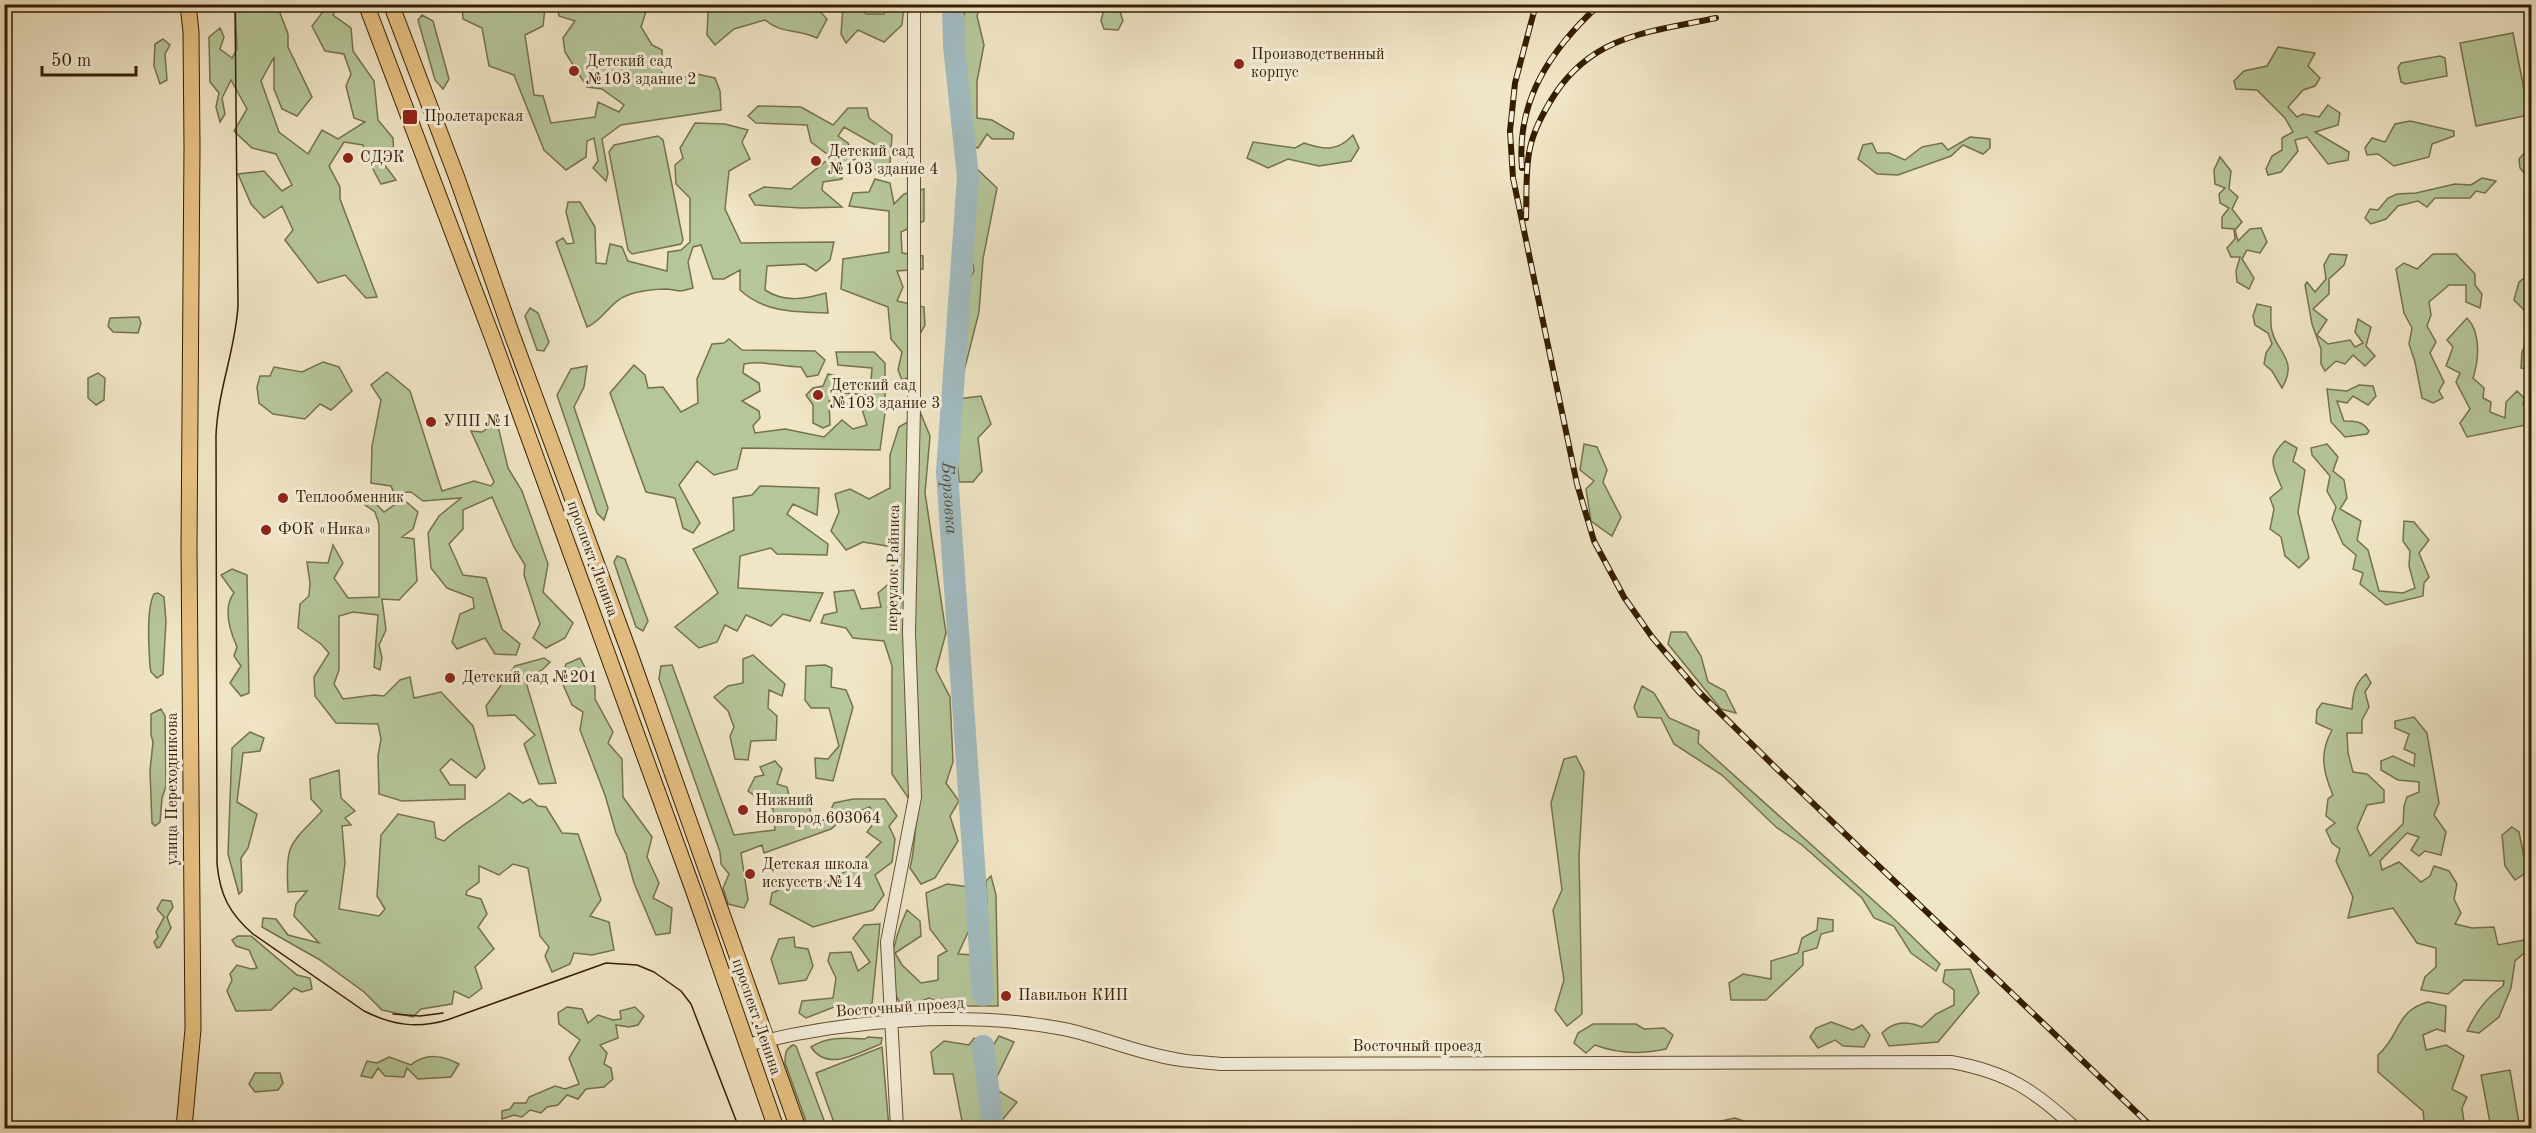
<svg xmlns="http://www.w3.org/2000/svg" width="2536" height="1133" viewBox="0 0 2536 1133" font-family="'Old Standard TT',serif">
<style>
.green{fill:#b5c699;stroke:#75724c;stroke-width:1.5}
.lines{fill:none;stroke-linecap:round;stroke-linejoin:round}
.river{stroke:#a1bcc1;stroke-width:22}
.minor-casing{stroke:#645032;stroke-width:14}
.major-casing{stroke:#351e00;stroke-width:17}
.minor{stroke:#f5eeda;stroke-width:12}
.major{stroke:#e8c283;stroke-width:15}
.tram{stroke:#351e00;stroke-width:1.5}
.rail-casing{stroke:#351e00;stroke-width:6}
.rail{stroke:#f5eeda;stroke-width:4;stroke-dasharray:11;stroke-linecap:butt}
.poi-dot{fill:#8f2418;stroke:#f5eeda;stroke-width:2}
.labels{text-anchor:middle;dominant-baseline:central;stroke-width:6;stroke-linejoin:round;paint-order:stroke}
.poi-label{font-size:16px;fill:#351e00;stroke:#f5eeda;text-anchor:start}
.street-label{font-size:16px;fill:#351e00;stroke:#f5eeda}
.water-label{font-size:18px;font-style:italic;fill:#554d3a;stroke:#f5eeda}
</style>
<rect width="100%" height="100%" fill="#f0e5c6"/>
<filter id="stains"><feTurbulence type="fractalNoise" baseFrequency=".00333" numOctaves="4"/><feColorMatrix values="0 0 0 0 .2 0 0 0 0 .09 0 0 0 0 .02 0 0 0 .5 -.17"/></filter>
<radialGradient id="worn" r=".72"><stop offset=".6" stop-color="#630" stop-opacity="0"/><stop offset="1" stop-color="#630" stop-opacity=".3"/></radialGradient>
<path class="green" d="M718,4l96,1 13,14 -10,19c-21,-10 -34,-3 -52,-18l-31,9 -19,16 -8,-10 1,-23z
M235,5h42l11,29v13l24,50 -15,19 -15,-7 -8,-20v-32l-13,24 18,51 29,22 14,-24 16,9 27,-17 -11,-4 -8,-32 5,-12 -7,-20 -19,-3 -13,-25 10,-13 -12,-8h28l-5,10 18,13 2,23 21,30 4,39 15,18 1,23 -13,-1 15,20 -15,4 -13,-24 -5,-15 -19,-3 -15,24 11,21v12l37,98 -11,1 -21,-23 -27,8 -33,-43 8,-10 -11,-24 -18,12 -13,-14 -13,-30 26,-3 18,20 10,-6 -16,-31 -24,-6 -18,-17 13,-22 -16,-29 -9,18 3,16 -5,8 -4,-15 3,-14 -9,-11 -1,-45 11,-9 4,9 -4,12 12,9 5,-9z
M462,5h37l-2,6h20l1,-6h25l2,3 -2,18 -18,9 9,60 9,1 8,27 44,-6 3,-15 21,10 5,-7 -22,-16 -15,-2 -22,-35 -2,-14 12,-17 -16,-5 -2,-11h91l-7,22 11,18 10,5 1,21 -7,9 4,3 37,-9 18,4 5,13 1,19 -100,15 -19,14 6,34 -2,8 -13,-13 5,-7 -4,-23 -7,3 -1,16 -20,13 -22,-20 -30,-75 -25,-9 -7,-38 -19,-9z
M858,5l8,9h18l3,-9h17l-2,20 -18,17 -26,-12 -12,13 -5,-9 2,-28z
M962,5h19l-4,11 7,29 -7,36v37l15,2 22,13 -1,6h-21l-5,-5 -9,14 -9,-3 -9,-118 5,-15z
M1105,5h13l5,16 -5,9 -14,-1 -3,-8z
M422,15l11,6 16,58 -6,10 -8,-9 -17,-60z
M2513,33l16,82 -53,11 -16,-83z
M163,39l7,6 -5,9 2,26 -7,4 -6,-18 1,-22z
M2278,47l37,6 -7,13 12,12 -5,8 -12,4 -15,17 9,10 6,-3 16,3 9,-12 12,8 -2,12 -23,7 34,20 -1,8 -20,4 -21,-27 -12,3 3,11 -17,21 -13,3 -2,-6 6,-13 10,-6v-12l11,-6 -8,-14 -28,-28 -21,-1 -2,-8 10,-10 23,-5z
M2440,56l5,2 2,18 -42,8 -4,-2 -3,-14 3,-5z
M758,106l43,1 32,18 15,-17h19l2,10 23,17 -2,28 -12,9 -9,-7 5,-21 -30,-17 -6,9 10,7 7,16 -13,8v12l-19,3 -1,8 20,17 -41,1 -46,-3 -6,-10 15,-8 27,2 40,-32 -20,-15 -4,-17 -51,-2 -8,-7z
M2410,121l44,10v5l-22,8 -3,13 -35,9 -16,-12 -11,1 -2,-7 7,-10 13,4 10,-18z
M695,123l30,1 23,6 -6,12 8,17 -21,12 -4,38 16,34 93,-1 -4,18 -14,11 -11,-7 -38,2 -2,24c20,13 39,9 61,3l2,20c-32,-1 -63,0 -88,-23v-20l-16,9h-11l-12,-34 -8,2 -5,15 5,26c-17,5 -13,2 -27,1 -11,0 -28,2 -38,6 -18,6 -25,26 -41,32l-31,-85 7,-4 4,6 7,-1 -8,-31 2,-10h12l15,25 1,36 10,1 4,-20 12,3 6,14 39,10 1,-19 13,-2 9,-8v-44l-14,-14 -1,-19 8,-7 -3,-10z
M1353,135l6,13 -8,13 -32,5 -31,-7 -20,9 -21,-10 6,-16 42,6 9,-5c20,7 33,9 49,-8z
M658,136l5,4 20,100 -2,4 -49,10 -4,-4 -19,-98 5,-7z
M1970,137l20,2v9l-7,6 -20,-9 -12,11 -53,19 -21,-1 -19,-15 5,-14 9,-2 5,10h12l16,7 17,-13 20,-4 6,7z
M2529,148l3,1 -1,32 -11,-13 -1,-9z
M2220,157l11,14 -2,18 9,8 -6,12 10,13 -7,8 3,11 12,-12 11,-1 6,14 -7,11 -13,-3 -5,9 12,19 -5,11 -12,-7 -1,-11 4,-14h-9l-4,-9 8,-9 -1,-10 -12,-1v-11l7,-9 -9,-5 -1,-9 6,-6 -10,-4 -1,-14z
M977,169l20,19 -14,71 -4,53 -22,87 24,-3 10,28 -13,14 4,33 -9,11h-14l-4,-57 -13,-24 8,-29 12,-16 -8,-24 13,-28 -3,-13 10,-20 -5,-25 5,-46 -5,-14z
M2482,178l14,3 -11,12 -9,-2 -6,7h-35l-8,9 -9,-6 -20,5 -12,13 -15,5 -6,-6 5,-9 8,1 10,-12 9,-4 19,-1 39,-9 16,1z
M875,179l15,4 4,21 10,-10 20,-5v32l-23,11 1,21 21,3v13l-26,2 6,16 -6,14 27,6 1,18 -5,9v40l-18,6 -4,-10 4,-18 -11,-13 -3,-32 -47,-18 2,-30 46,-7v-41l-40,-5 4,-13 16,-1z
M2330,254l17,1 -3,10 -15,14v15l-16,15 14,11 -10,15 11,9 22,-4 5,7 8,-4 -8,-11 3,-13 13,8 -5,19 9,10 -10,10 -12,-11 -8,9 -9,-3 -11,10 -4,-7v-15l-9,-25 -7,-39 2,-3 8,10 11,-13 -2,-14z
M2433,254h23l19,20v11l7,9 -2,14 -14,-6v-17h-17l-20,17 2,13 -4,11 9,16 -6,11 14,29 -5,9 4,7 -10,5 -11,-5 -7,-36 -6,-18 3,-16 -8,-15 -8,-44 8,-6 13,6z
M2531,273v96l-10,-1 1,-16 7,-16 -3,-10 1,-13 -13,-13 5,-18z
M2257,304l14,3c0,8 -1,17 1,24 4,20 27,29 10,57l-10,-17 -8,-7 2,-11 6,-9 -4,-11 -13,-8 -2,-9z
M530,308l8,5 11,29 -5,9 -7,-1 -12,-34z
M139,317l2,6 -3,10 -25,-1 -5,-6 2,-8z
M2467,318c14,14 12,42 6,60l11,10 -1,10 8,4 -1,10 15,6 1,-16 11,-11 7,7 -1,7h8v19l-64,13 -7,-14 10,-14 -14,-27 4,-9 -14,-7 7,-19 -6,-7z
M729,339l13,11 73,1 10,9 -7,15 -11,2 -6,-10c-20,0 -37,-7 -57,-3l-1,9 16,10 1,8 -18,10 17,10 1,7 -7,8 2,7 30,-4 39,8 18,-17 11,9 14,-4 -5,-16 -33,-8 1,24 -7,3 -10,-5v-18l-7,-10 7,-7 10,-2 5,-12 12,3 5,16 25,2 2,-27 -34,-3 -2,-13h38l11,11v50l-5,37 -138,-2 -5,21 -23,6 -17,-14 -18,24 21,38 -7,10 -10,-5 -8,-30 -29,-6 -36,-99 24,-28 11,10 3,13 15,-1 18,25 17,-9 -1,-24 15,-35 12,-1z
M323,362l16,5 13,24 -21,19 -11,-6 -15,15 -32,-5 -14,-11 -2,-16 3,-11h10l4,-9 28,5z
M587,366l-3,21 -10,20 34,101 -4,12 -7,-7 -40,-118 14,-26z
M387,372l23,19 32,100 32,-10 17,5 3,-4 -23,-51 11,1 15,-10 11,46 14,23 26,73 -5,28 30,31 -8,15 -19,10 -13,-10 7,-14 -16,-49 1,-10 -11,-18 -22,-50 -29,13v19l-14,15 14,31 23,3 16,51 18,15 -4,11 -21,-1 -10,-16 -28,11 -5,-7 8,-28 14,-6 -1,-10 -26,-10 -16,-20 -3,-35 11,-17 22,-18 -38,3 -12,-9 -17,1 -3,-7 -20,-3 1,-37 9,-46 -10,-15z
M98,373l7,5 -1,22 -8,5 -8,-7v-20z
M2359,385l14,1 3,10 -8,9 -15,-9 -6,7 -10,-2 7,20c10,0 19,0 25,10l-2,3 -22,3 -14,-15 -4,-33 20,2z
M921,414l9,22 -5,57 21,140 -10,37 14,27 3,65 -7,21 13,18 -9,15 8,25 -23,37 -14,6 -11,-16c5,-19 4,-37 8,-56l-26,-38v-108l-8,-25 -31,-3 -7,-10 -25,-5 3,-8 13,-3 -3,-20 20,-2 7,19 20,-2 -3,-14 14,-12 1,-34 -30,-5 -17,8 -15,-19 8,-19 -4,-18 15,-5 19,10 21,-11v-33l9,-28z
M2285,441l12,7 -4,13 12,9 -7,42 11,46 -10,10 -14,-12 -4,-19 -11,-8 4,-20 -4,-11 12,-10c-9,-22 -16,-29 3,-47z
M1584,444l13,3 10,23 -4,12 18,35 -9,19 -21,-15 -5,-32 8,-8 -14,-11z
M2327,444l11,13 -5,14 11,9 3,18 -7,11 21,12 -4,19 11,10 11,41 24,2 12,-5 -6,-22 1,-15 -7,-10 1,-20 10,1 15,18 -10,13 10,24 -5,6 -1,13 -37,9 -26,-21 3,-11 -10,-4 3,-14 -13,-11 -11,-25 4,-12 -9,-16 3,-15 -18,-21 -1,-7z
M760,486l59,2 -2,27 -24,-11 -6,10 41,30 -1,11 -50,-1 -6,-6 -31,8 -2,32 85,5 -13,28 -27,-7 -12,12 -25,-11 -9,16 -12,-6 -8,17 -18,6 -24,-21 43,-34 -25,-44 41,-19 -1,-32 19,-3z
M403,499l15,13 -5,17 -11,8 12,2 3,42 -18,19 -17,-1 4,31 -7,15 3,13 -2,12 -6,-3 4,-52 -25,-3 -14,4v54l-5,14 9,15 31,-4 10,1 16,-16 10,-3 4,21 27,-6 32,34 12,42 -9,10 -25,-19 -11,11 10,15h15v14l-63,2 -23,-7 -1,-38 3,-17 -3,-15 -42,-1 -21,-27 -1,-19 15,-24 -8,-9 -23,-16 2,-24 9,-8 1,-13 -3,-21 21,1 5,-18 10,18 -9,15 14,20 31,-1v-73l-4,-12 -10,-7 10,-2 9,9z
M617,556l8,3 23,62 -5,10 -7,-4 -22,-65z
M232,569l15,6 2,118 -8,3 -11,-13 11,-17 -7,-10 3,-9c-7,-16 -15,-39 -3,-54l-13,-18z
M158,593l6,4 2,24 -3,53 -6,4 -6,-6 -1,-5c-1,-18 -4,-58 4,-73z
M1671,632h15l15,24 7,26 17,9 11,22 -15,-4 -53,-65z
M753,655l32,29 -3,12 -13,-6 -1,18 9,8 -1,24 -25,1 -3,19 -13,-1 -5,-23 4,-9 -6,-16 -14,-14 14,-11 15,-3v-24z
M544,658l6,4 -8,8 -17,9 31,104 -17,1 -15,-40 11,-9 -20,-20 -27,1 -2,-10 29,-40z
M580,658l15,29v12l18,33 -5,11 14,16 1,38 29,40 -5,20 12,26 -6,15 19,10 -2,25 -14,2 -22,-52 -8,-29 -10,-21 -11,-38 -25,-65 3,-18 -11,-7 -11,-25 5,-16z
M672,665l62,170 41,-5 -2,-21 -25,-18 7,-14 9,-2 -4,-8 15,-6 7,8 -5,15 10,3 4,17 18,-3 2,15 15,5 8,-18 19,-4h32l12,17 -8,10 6,13 -3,23 -17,13 9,20 -11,15 -60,17 -43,-23 2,-11 21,-10 9,4 10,-9 14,4 35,-19 20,-21 -14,-10 9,-12 -6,-13 -24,9 -15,13 -67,24 -2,-8 -21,8 7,47 -4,8 -16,-4 -5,-16 6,-14 -8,-10 -1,-12 -61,-173 2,-13z
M825,665l7,3 -1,19 15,3 7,17 -20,74 -17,-3 -1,-20 13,1 11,-13 -10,-38h-18l-6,-8 1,-34z
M2366,674l5,9 -6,9 4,15 -7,13v13h-15l1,20 5,19 14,2 17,16v12l-17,3 -10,23 13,28 33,-32 1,-18 3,-9 12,-5v-10l-21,-2 -17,-10v-9l12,-5 21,10 1,-12 -11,-5 5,-15 -14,-6v-7l19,-4 13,16 12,70 -5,12 12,17 -5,23 -16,-4 -6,5 -8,-6 8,-13 -12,-4 -27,28 2,9 17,-8 22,20 9,-6 4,-10 15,5 8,13 -3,15 7,14 -6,11 17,4 22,-1 4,18 26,-5 6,8 -15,13 -4,27 -12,29 -20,16 -12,-2c9,-19 19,-33 36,-45l1,-5 -40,-1 -16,14 -27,-4 4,-13 11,-10v-19l-19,-5 -24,-35 -45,10 5,-21 -17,-36 4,-12 -8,-6 -6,-13 9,-7 -9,-7 2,-17 5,-4c-10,-23 -14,-42 -1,-65l-16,-7 1,-13 5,-7 30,6c1,-14 2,-25 14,-35z
M1642,686l12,7 15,25 30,13 -1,12 196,176 46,45 -4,7 -25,-18 -17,-27 -20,-8 -12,-20 -60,-53 -26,-18 -54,-52 -48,-31 -13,-26 -23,-1 -4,-10z
M161,709l4,7 1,70 -4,12 -2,24 -5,4 -3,-3 -2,-52 3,-29 -2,-7v-21z
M250,732l14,6 -4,13 -17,2 -6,49 20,12 -9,34 -7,10 1,33 -3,3 -11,-40 4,-106z
M1576,756l8,16 -5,85 3,157 -15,12 -12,-16 9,-30 -11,-70 9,-20 -11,-87 13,-44z
M339,770l2,28 14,13 -10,7 6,7 -9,1 3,37 -6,46 40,7 6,-7 -8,-13 4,-61 17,-21 36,8 2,16 8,3c19,-19 44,-30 65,-48l14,10 7,-4 8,7 8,1 16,26 16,1 23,66 -11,16 19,6 5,28 -22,5 -18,-2 -4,11 -18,8 -7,-16 4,-9 -9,-11 -12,-68 -15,-4 -14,11 -20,-9v16l-12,9 -1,4 15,4 6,15 -9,13 16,22 -19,18 7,21 -13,10 -15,-7 -2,13 -31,5 -8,8 -31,-7 -18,-18 -44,-32 -58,-33 1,-9 13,1 12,16 31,8 -25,-27 2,-12 11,-13 -19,1c-3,-50 2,-47 34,-81l-11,-12 -1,-20z
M2512,827l7,5 8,40 -12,8 -10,-14 -3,-31z
M991,876l5,19 2,111h-49l-20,-8 -25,10c-23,-25 -10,-70 3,-98l13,11 1,15 -26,17 7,12 19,18 17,-3v-24l9,-5 -17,-22 -4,-36 21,-9 22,3 1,41 -12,26 31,2 -3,-75z
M162,900l9,1 2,6 -6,10 4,11 -11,19 -3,1 -3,-6 4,-5 -2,-5 8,-15 -7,-8z
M1818,918l15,2v11l-12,3 -4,14 -14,4v13l-37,35h-35l-2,-17 14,-9 28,5v-18l27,-8 4,-15 15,-8z
M880,924l-8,80 -18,5 -20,-2 -28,11 -7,-5 3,-12 31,-3 3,-20 -8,-17 2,-8 21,-1 7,19 12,-9 -17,-24 11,-13z
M238,936h13l46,39 13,3 2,11 -10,3 -8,-4 -23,22 -35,1 -9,-20 5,-11 -2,-6 7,-9 14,4 6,-1 -8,-18 -13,-4 -4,-6z
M794,937l1,10 13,2 5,17 -7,14 -27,4 -8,-25 8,-20z
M1970,969l9,24 -41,49 -49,4 -7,-13c12,-12 25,-12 40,-6l14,-13 18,-9v-15l-11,-8 2,-12z
M2428,1002l18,4 -1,26 -8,-3 -14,6 3,15 20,-5 18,11 -12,33 15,8 -5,11 3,20h-32l-9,-8 -1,-9 -45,-39v-17c23,-20 17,-44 50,-53z
M567,1007l15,2 6,14 10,-8 15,5 8,-1 -1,-8 15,-4 9,9 -6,9 -9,2 -13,-2 2,13 -18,7 7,8 -3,11 7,4 2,11 -9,8 -18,2 -8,10 -11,-4 -9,10 -11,2 -6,6 -11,-3 -8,7 -8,-2 -12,4v-8l8,-2 4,-6h12l3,-6 26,-11 10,3 14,-5 -10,-26 11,-18 -21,-16 -1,-11z
M1831,1022l22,8 9,-5 8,10 -6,12 -21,-1 -8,-6 -17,8 -8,-11 6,-9z
M1593,1024h43l8,5 20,-1 9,7 -7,14c-23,5 -48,5 -71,-4l-9,8 -12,-10 4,-10z
M999,1036l15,6 -22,45 25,15 -14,17v9h-48l7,-7 -9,-47h-19l-3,-22 13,-11 25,4 5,-7 20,6z
M868,1037l14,1 -1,6c-22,8 -53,29 -70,3 17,-11 35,-9 54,-8z
M793,1045l3,1 31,82h-16l-4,-4 -22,-61c0,-8 0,-14 8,-18z
M882,1047l7,81h-53l-20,-55z
M389,1057l22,8c14,-12 32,-10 48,-1l-8,13 -33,2 -11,-11 -3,9 -19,-1 -7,-8 -6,10 -11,-2 6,-15 10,2z
M2510,1070l9,53 -28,5 -10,-53z
M255,1073h25l3,10 -5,7 -23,2 -6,-8z
M1735,1118l17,6v4h-41v-5z"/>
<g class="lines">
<g class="river">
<path id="s1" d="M953,4l1,42 14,131 -21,295 36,523"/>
<path d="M983,1046l10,82"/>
</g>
<g class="minor-casing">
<path id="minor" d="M747,1045c98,-25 217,-35 317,-16 38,8 73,24 111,30 14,3 30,3 45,5l731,-2c56,10 83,28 124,66
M897,1128l-10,-186 28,-145 -6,-165 5,-224v-404"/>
</g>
<g class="major-casing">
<path id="major" d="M366,4l127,335 201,553 82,236
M391,4l66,174 54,154 120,325 167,471
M184,1128l9,-99 -4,-481 3,-401 -1,-115 -3,-28"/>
</g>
<use href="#minor" class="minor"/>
<use href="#major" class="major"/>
<path class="tram" d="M235,4l3,301c-2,43 -20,84 -22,130l1,429c3,31 12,49 36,70l111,77c28,14 53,18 83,9l159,-57 31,2 17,7 27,19 10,13 48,124
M393,1014l27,2 23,-3"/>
<g class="rail-casing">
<path id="rail" d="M1536,4l-21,79 -5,48 3,47 64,306 17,57 30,56 28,40 47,55 77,76 377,360
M1522,168c-6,-68 29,-119 78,-164
M1526,218c1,-23 -1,-48 4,-70 4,-19 14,-37 25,-54 40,-60 96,-62 161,-76"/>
</g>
<use href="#rail" class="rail"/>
</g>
<g class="poi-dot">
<circle cx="1239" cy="64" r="6"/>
<circle cx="574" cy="71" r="6"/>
<rect x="402" y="109" width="16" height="16" rx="3"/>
<circle cx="348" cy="158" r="6"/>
<circle cx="816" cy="161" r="6"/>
<circle cx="818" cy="395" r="6"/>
<circle cx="431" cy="422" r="6"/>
<circle cx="283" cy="498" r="6"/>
<circle cx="266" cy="530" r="6"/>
<circle cx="450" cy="678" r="6"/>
<circle cx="743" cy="810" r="6"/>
<circle cx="750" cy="874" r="6"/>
<circle cx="1006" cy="996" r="6"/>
</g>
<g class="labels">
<g class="poi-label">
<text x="1251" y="55">Производственный<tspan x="1251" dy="18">корпус</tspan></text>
<text x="586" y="62">Детский сад<tspan x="586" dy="18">№103 здание 2</tspan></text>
<text x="424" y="117">Пролетарская</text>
<text x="828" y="152">Детский сад<tspan x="828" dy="18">№103 здание 4</tspan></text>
<text x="360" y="158">СДЭК</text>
<text x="830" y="386">Детский сад<tspan x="830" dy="18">№103 здание 3</tspan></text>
<text x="443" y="422">УПП №1</text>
<text x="295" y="498">Теплообменник</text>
<text x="278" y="530">ФОК «Ника»</text>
<text x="462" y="678">Детский сад №201</text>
<text x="755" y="801">Нижний<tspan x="755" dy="18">Новгород 603064</tspan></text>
<text x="762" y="865">Детская школа<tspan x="762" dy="18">искусств №14</tspan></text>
<text x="1018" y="996">Павильон КИП</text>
</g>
<g class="street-label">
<text transform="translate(592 559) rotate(70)">проспект Ленина</text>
<text transform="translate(894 568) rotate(-89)">переулок Райниса</text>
<text transform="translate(173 789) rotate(-90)">улица Переходникова</text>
<text transform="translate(900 1008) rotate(-4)">Восточный проезд</text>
<text transform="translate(756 1017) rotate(71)">проспект Ленина</text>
<text x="1417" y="1047">Восточный проезд</text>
</g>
<g class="water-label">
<text stroke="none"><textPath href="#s1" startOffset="496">Борзовка</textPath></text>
</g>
</g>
<rect width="2536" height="1133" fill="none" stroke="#f0e5c6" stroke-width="24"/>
<rect x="6" y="6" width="2524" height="1121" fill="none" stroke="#351e00" stroke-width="3"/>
<rect x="12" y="12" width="2512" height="1109" fill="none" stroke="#351e00" stroke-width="1.5"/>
<path d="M42 66v9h94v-9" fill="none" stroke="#351e00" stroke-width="3"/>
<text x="51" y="66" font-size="18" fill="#351e00" stroke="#f5eeda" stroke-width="4.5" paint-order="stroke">50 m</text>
<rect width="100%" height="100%" filter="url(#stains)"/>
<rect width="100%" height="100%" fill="url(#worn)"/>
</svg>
